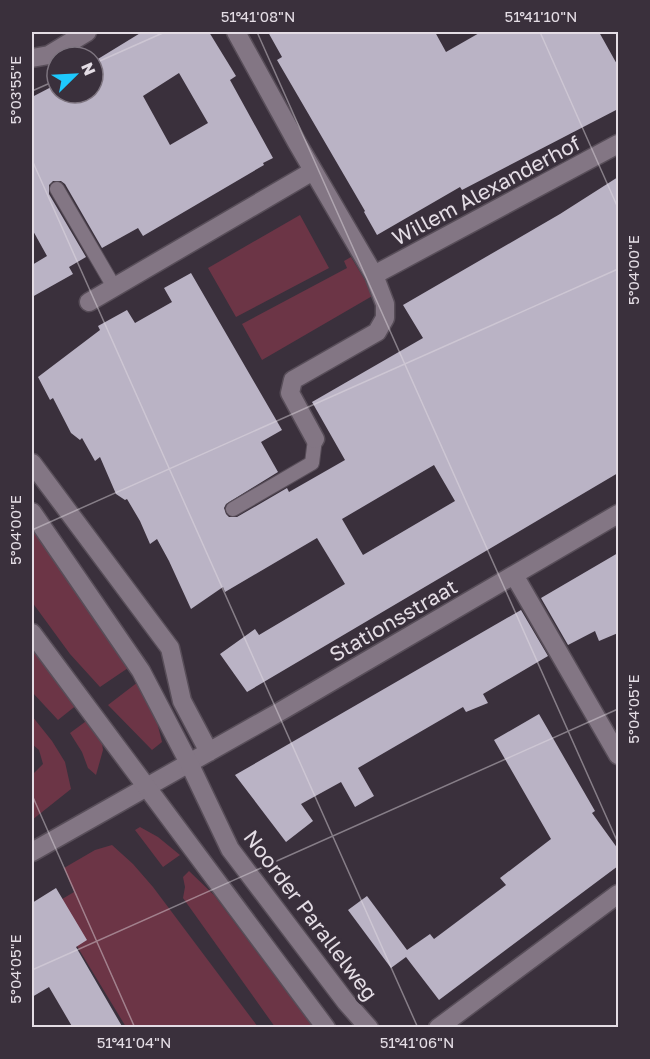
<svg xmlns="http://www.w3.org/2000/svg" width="650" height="1059" viewBox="0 0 650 1059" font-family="'Golos Text',sans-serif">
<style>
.green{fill:#6c3546}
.building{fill:#bab3c5;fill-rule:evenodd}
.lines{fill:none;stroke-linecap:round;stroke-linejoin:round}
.lane-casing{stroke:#584e59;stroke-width:16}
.street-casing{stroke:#584e59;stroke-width:21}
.secondary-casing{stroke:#584e59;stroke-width:21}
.lane{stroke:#837684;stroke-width:14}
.street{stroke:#837684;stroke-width:18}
.secondary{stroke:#837684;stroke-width:18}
.ticks{fill:none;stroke:#e4dde5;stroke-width:1.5;stroke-opacity:0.45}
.labels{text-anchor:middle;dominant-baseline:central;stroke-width:6;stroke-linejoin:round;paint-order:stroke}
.street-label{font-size:21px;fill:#e4dde5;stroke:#3a303c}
.neatline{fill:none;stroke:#e4dde5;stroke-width:2}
.ticks-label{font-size:15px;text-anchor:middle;fill:#e4dde5}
</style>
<rect width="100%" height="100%" fill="#3a303c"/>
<path class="green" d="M300,215l29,53 -93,49 -28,-49z
M351,257l23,38 -112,65 -20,-36 105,-56 -3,-7z
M32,520l96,148 -28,19 -30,-33 -38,-52z
M32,641l46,63 -20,16 -26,-28z
M138,682l19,40 5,20 -10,8 -44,-45z
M32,716l20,25 13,21 6,27 -39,31v-45l11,-11 -4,-14 -7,-6z
M89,719l12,17 2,14 -7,25 -8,-7 -6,-16 -12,-19z
M140,827l18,10 22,18 -17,12 -28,-37z
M112,845l21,19 20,23 105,140h-132l-74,-122 22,-13 -10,-24 31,-18z
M189,871l25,24 99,132h-38l-92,-129 2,-11 -2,-10z"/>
<path class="building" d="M142,32h67l27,44 -6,4 43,78 -10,5 1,2 -121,71 -5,-8 -36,20 -37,-64 -4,-3h-8l-4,4v9l37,63 -17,10 4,7 -41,23v-32l15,-9 -15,-27v-132l25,-13v9h36v-31zM179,73l29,50 -38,22 -27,-49z
M268,32h167l11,20 35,-20h118l19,34v43l-156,81 -2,-3 -83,48 -13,-23 1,-1 -88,-151 5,-3z
M618,177v296l-371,219 -27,-38 35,-25 4,6 86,-51 -28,-46 -92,54 -2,-5 -32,22 -22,-48 -12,-22 -7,5 -10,-23 -13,-22 -2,1 -9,-6 -16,-37 -5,4 -13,-23 -2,2 -9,-7 -18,-35 -3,2 -12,-23 62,-47 -2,-4 29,-16 8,13 37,-21 -8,-14 27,-15 91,157 -21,12 17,30 -52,32 -2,4 2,6 3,3h8l50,-29 2,4 56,-32 -33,-58 111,-64 -20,-33 157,-91zM434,465l21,36 -92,54 -21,-36z
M618,553v80l-19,8 -4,-10 -27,14 -27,-47z
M521,610l27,46 -65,38 5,9 -22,9 -3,-5 -105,61 16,28 -19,11 -14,-25 -40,22 12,17 -27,21 -51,-67z
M539,714l56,97 -3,2 26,36v17l-179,134 -33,-43 -15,11 -43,-58 19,-14 40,54 23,-16 4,5 72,-54 -6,-7 51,-39 -57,-99z
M56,888l31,52 -11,7 47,81h-50l-24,-41 -17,10v-94z"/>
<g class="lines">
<g class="lane-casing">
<path id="lane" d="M57,189l57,98
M233,509l79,-46 3,-24"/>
</g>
<g class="street-casing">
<path id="street" d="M236,32l60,109 78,134 11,29v14l-8,14 -84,48 -3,13 25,46
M32,58l17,-3 38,-23
M374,275l244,-131
M89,302l224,-131
M32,463l138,185 12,53 27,51
M514,575l104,180
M32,852l249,-141 337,-197
M438,1028l180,-134"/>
</g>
<g class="secondary-casing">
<path id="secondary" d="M32,512l109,159 48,92 41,86 116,153 23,26
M32,633l294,395"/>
</g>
<use href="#lane" class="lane"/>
<use href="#street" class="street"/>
<use href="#secondary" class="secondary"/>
</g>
<path class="ticks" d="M257,32l361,811M540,32l78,176M93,64l72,-32M32,91l25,-11M32,160l386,868M32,530l586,-261M32,795l103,233M32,970l586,-261"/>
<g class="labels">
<g class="street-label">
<text transform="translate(486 190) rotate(-28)">Willem Alexanderhof</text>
<text transform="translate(393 620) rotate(-30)">Stationsstraat</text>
<text transform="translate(311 915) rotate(53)">Noorder Parallelweg</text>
</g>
</g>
<rect width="650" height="1059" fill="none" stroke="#3a303c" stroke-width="66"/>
<g transform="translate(75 75) rotate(66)"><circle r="28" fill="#3a303c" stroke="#7e7580" stroke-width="1.5"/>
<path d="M0-4.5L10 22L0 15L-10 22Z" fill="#1ec9fd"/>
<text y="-9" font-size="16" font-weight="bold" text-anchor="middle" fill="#e4dde5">N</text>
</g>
<rect x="33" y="33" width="584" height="993" class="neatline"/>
<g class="ticks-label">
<text x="258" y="22">51°41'08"N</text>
<text x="541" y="22">51°41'10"N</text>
<text transform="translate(16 90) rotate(-90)" y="5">5°03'55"E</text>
<text transform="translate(634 270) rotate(-90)" y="5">5°04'00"E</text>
<text transform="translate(16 530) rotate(-90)" y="5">5°04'00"E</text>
<text transform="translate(634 709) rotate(-90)" y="5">5°04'05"E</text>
<text transform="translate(16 969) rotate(-90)" y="5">5°04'05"E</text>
<text x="134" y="1048">51°41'04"N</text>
<text x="417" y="1048">51°41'06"N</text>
</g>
</svg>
